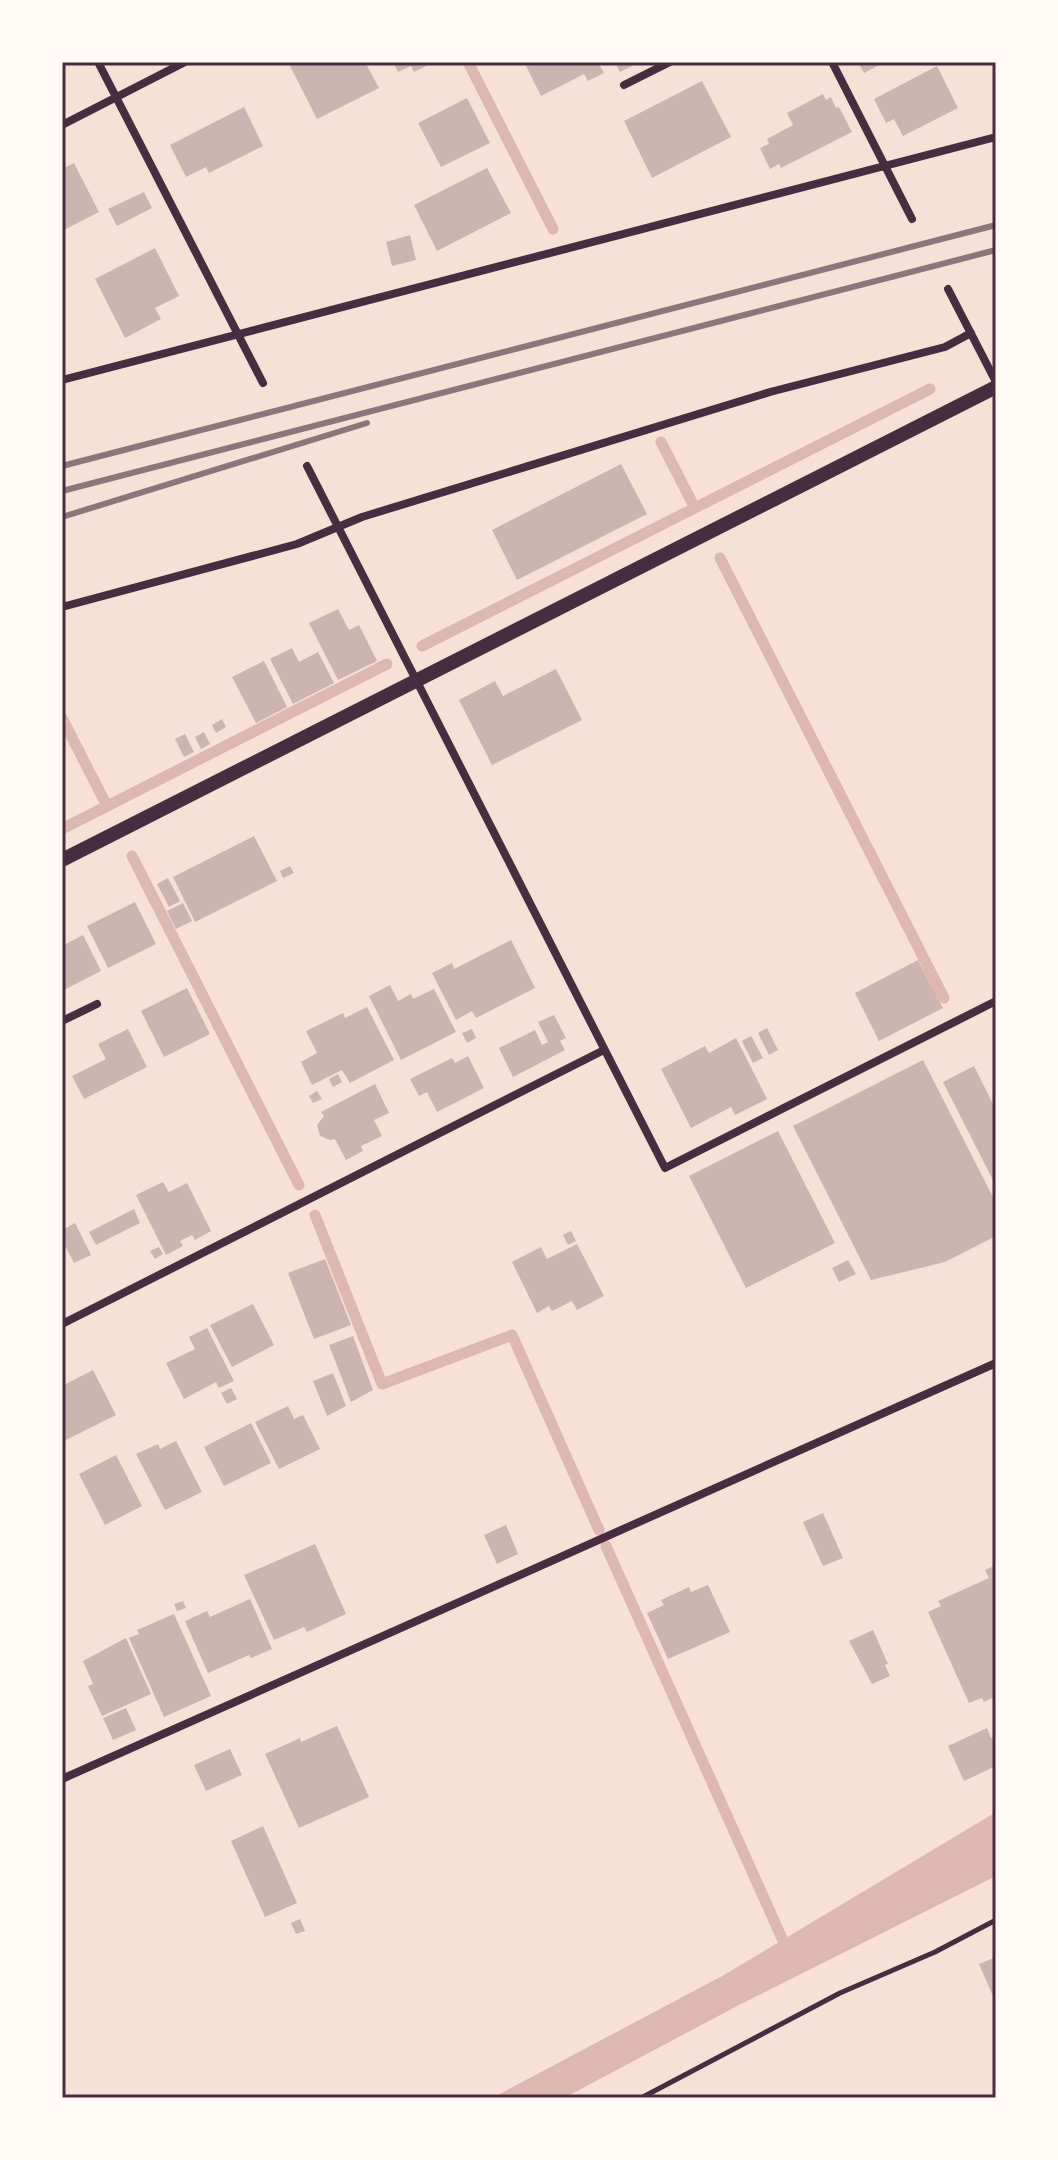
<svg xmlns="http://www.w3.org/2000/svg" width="1058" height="2160" viewBox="0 0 1058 2160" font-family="'Archivo Narrow',sans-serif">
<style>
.water{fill:#dcb8b0}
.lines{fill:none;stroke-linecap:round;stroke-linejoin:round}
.stream{stroke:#dcb8b0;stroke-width:11}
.building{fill:#ccb4b1}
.path{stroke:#4a2c40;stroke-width:5}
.minor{stroke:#4a2c40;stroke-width:8}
.tertiary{stroke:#4a2c40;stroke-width:14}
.rail{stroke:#8f747c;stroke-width:6}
.neatline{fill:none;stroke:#4a2c40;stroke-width:3}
</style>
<rect width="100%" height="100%" fill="#f7e1d7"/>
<path class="water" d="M996,1812v64l-257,129 -175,93h-72l232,-123z"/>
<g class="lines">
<path class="stream" d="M468,62l85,167
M661,442l34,66
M720,558l224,440
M422,646l508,-257
M62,718l45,88
M62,829l325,-165
M132,856l167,329
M315,1215l67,169 130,-49 87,195
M606,1546l183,408"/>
</g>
<path class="building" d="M298,62h67l14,26 -62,31 -27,-53z
M393,62h41l-20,10 -3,-6 -13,6z
M524,62h74l6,11 -16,8 -4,-7 -43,22z
M615,62h25l-20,10z
M858,62h27l-21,11z
M937,66l21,42 -55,28 -9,-17 -8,4 -12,-24z
M702,81l29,56 -79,41 -28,-57z
M823,94l3,6 5,-3 5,11 3,-1 13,25 -71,36 -2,-4 -9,5 -10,-21 9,-4 -2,-5 26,-14 -6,-12z
M467,98l23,45 -49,24 -23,-44z
M244,107l19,39 -54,27 -3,-6 -20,10 -16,-32z
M74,163l25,49 -35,18 -2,-61z
M487,168l24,45 -74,38 -23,-46z
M144,192l8,16 -35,18 -9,-17z
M410,235l6,25 -24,6 -6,-24z
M155,248l24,48 -24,12 6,11 -36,19 -30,-59z
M621,464l26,50 -130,66 -25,-50z
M338,609l11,21 10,-5 18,36 -39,19 -29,-57z
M292,648l7,14 19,-10 16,31 -41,21 -23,-45z
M264,661l23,46 -31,16 -24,-46z
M556,669l26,51 -90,45 -33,-65 36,-19 8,15z
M222,719l4,8 -10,6 -4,-8z
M204,732l6,12 -9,5 -6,-12z
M185,734l9,18 -10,5 -9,-18z
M254,836l23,45 -82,41 -22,-45z
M290,866l4,7 -11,5 -3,-7z
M168,878l12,23 -11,6 -12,-23z
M135,902l21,42 -48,24 -21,-42z
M183,903l9,18 -16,8 -9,-18z
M83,935l18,36 -39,20v-45z
M511,940l24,48 -59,30 -4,-7 -16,9 -24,-47 20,-10 2,6z
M918,960l25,48 -64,33 -24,-48z
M390,985l8,16 13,-7 2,5 21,-10 22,43 -55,28 -32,-64z
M187,988l23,46 -46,23 -23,-46z
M367,1007l27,53 -44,23 -8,-13 -30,15 -11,-23 16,-9 -11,-22 37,-18 2,5z
M554,1015l12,23 -6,3 5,9 -52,27 -14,-29 36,-18 7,15 6,-3 -10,-20z
M767,1028l11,22 -9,5 -11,-22z
M128,1029l19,38 -63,32 -12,-23 34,-17 -8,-15z
M472,1029l4,9 -9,5 -5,-10z
M751,1036l12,22 -10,5 -11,-22z
M736,1038l31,61 -32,16 -4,-8 -40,21 -30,-59 44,-23 4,7z
M468,1056l16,32 -47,24 -10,-20 -8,4 -9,-17 42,-21 3,5z
M923,1060l73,143v33l-51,26 -74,18 -78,-154z
M974,1066l22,44v76l-53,-104z
M338,1074l4,8 -9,5 -4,-8z
M375,1084l14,29 -15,7 8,16 -21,10 2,5 -17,9 -11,-21 -5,1 -10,-4 -3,-11 7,-9 -3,-4z
M317,1091l5,8 -9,4 -4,-7z
M778,1131l57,112 -89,45 -57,-112z
M163,1182l6,10 18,-9 24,48 -16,9 -3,-5 -12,6 3,5 -17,9 -30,-60z
M134,1209l6,14 -44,22 -7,-13z
M75,1223l16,32 -17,8 -12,-23v-10z
M571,1231l5,10 -8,4 -5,-10z
M577,1244l27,52 -27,14 -5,-9 -20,10 -3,-5 -12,7 -25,-51 29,-15 6,12z
M159,1247l4,7 -8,5 -5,-8z
M325,1259l26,66 -37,14 -26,-66z
M848,1260l8,14 -17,8 -7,-14z
M253,1304l21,41 -42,22 -22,-42z
M207,1328l27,53 -15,7 -3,-6 -32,17 -18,-36 29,-14 -6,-12z
M353,1336l20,54 -22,12 -22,-57z
M93,1370l23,45 -54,27v-56z
M333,1373l13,33 -19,10 -14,-35z
M231,1388l6,11 -10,5 -6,-11z
M288,1406l6,13 9,-4 17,34 -41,20 -24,-47z
M251,1423l20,40 -47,23 -20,-39z
M176,1441l26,51 -37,18 -29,-56 22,-10 2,5z
M116,1455l26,51 -37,19 -26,-51z
M823,1513l20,45 -20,8 -20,-44z
M506,1525l12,29 -21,10 -13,-29z
M315,1544l31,70 -39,18 -3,-5 -30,13 -30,-65z
M996,1565v131l-12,6 -2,-4 -13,5 -41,-91 13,-6 -3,-5 51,-23 -4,-8z
M708,1585l22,47 -62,27 -21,-46 17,-8 -3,-5 28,-13 2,5z
M250,1599l22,50 -21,9 -2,-3 -41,18 -23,-52 22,-10 3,6z
M183,1601l3,7 -9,3 -3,-7z
M174,1614l37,82 -47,21 -35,-79 10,-4 -2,-4z
M873,1630l15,34 -3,1 5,11 -18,8 -23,-43z
M126,1638l25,56 -49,22 -14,-30 5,-2 -10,-23z
M126,1708l10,22 -23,10 -10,-22z
M337,1726l32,71 -70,31 -34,-74 35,-16 1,4z
M987,1728l4,10 5,-2v30l-32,15 -16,-35z
M230,1749l12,26 -36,16 -12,-26z
M263,1826l34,77 -32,14 -34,-76z
M300,1919l5,12 -9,3 -5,-11z
M996,1957v35l-4,2 -13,-30z"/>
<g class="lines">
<path class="path" d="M641,2098l199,-105 95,-41 61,-32"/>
<path class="minor" d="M98,62l165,321
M832,62l80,157
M624,85l46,-23
M62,125l123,-63
M948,289l48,93
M62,380l934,-243
M307,466l358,702 331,-167
M62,607l235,-63 65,-27 408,-125 175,-45 26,-14
M62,1021l35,-17
M62,1324l542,-274
M62,1779l934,-416"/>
<path class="tertiary" d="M62,860l934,-473"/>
<path class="rail" d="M62,466l934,-241
M62,491l934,-241
M62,517l305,-94"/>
</g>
<rect width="1058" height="2160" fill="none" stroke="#fffaf5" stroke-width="128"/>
<rect x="64" y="64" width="930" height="2032" class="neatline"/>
</svg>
